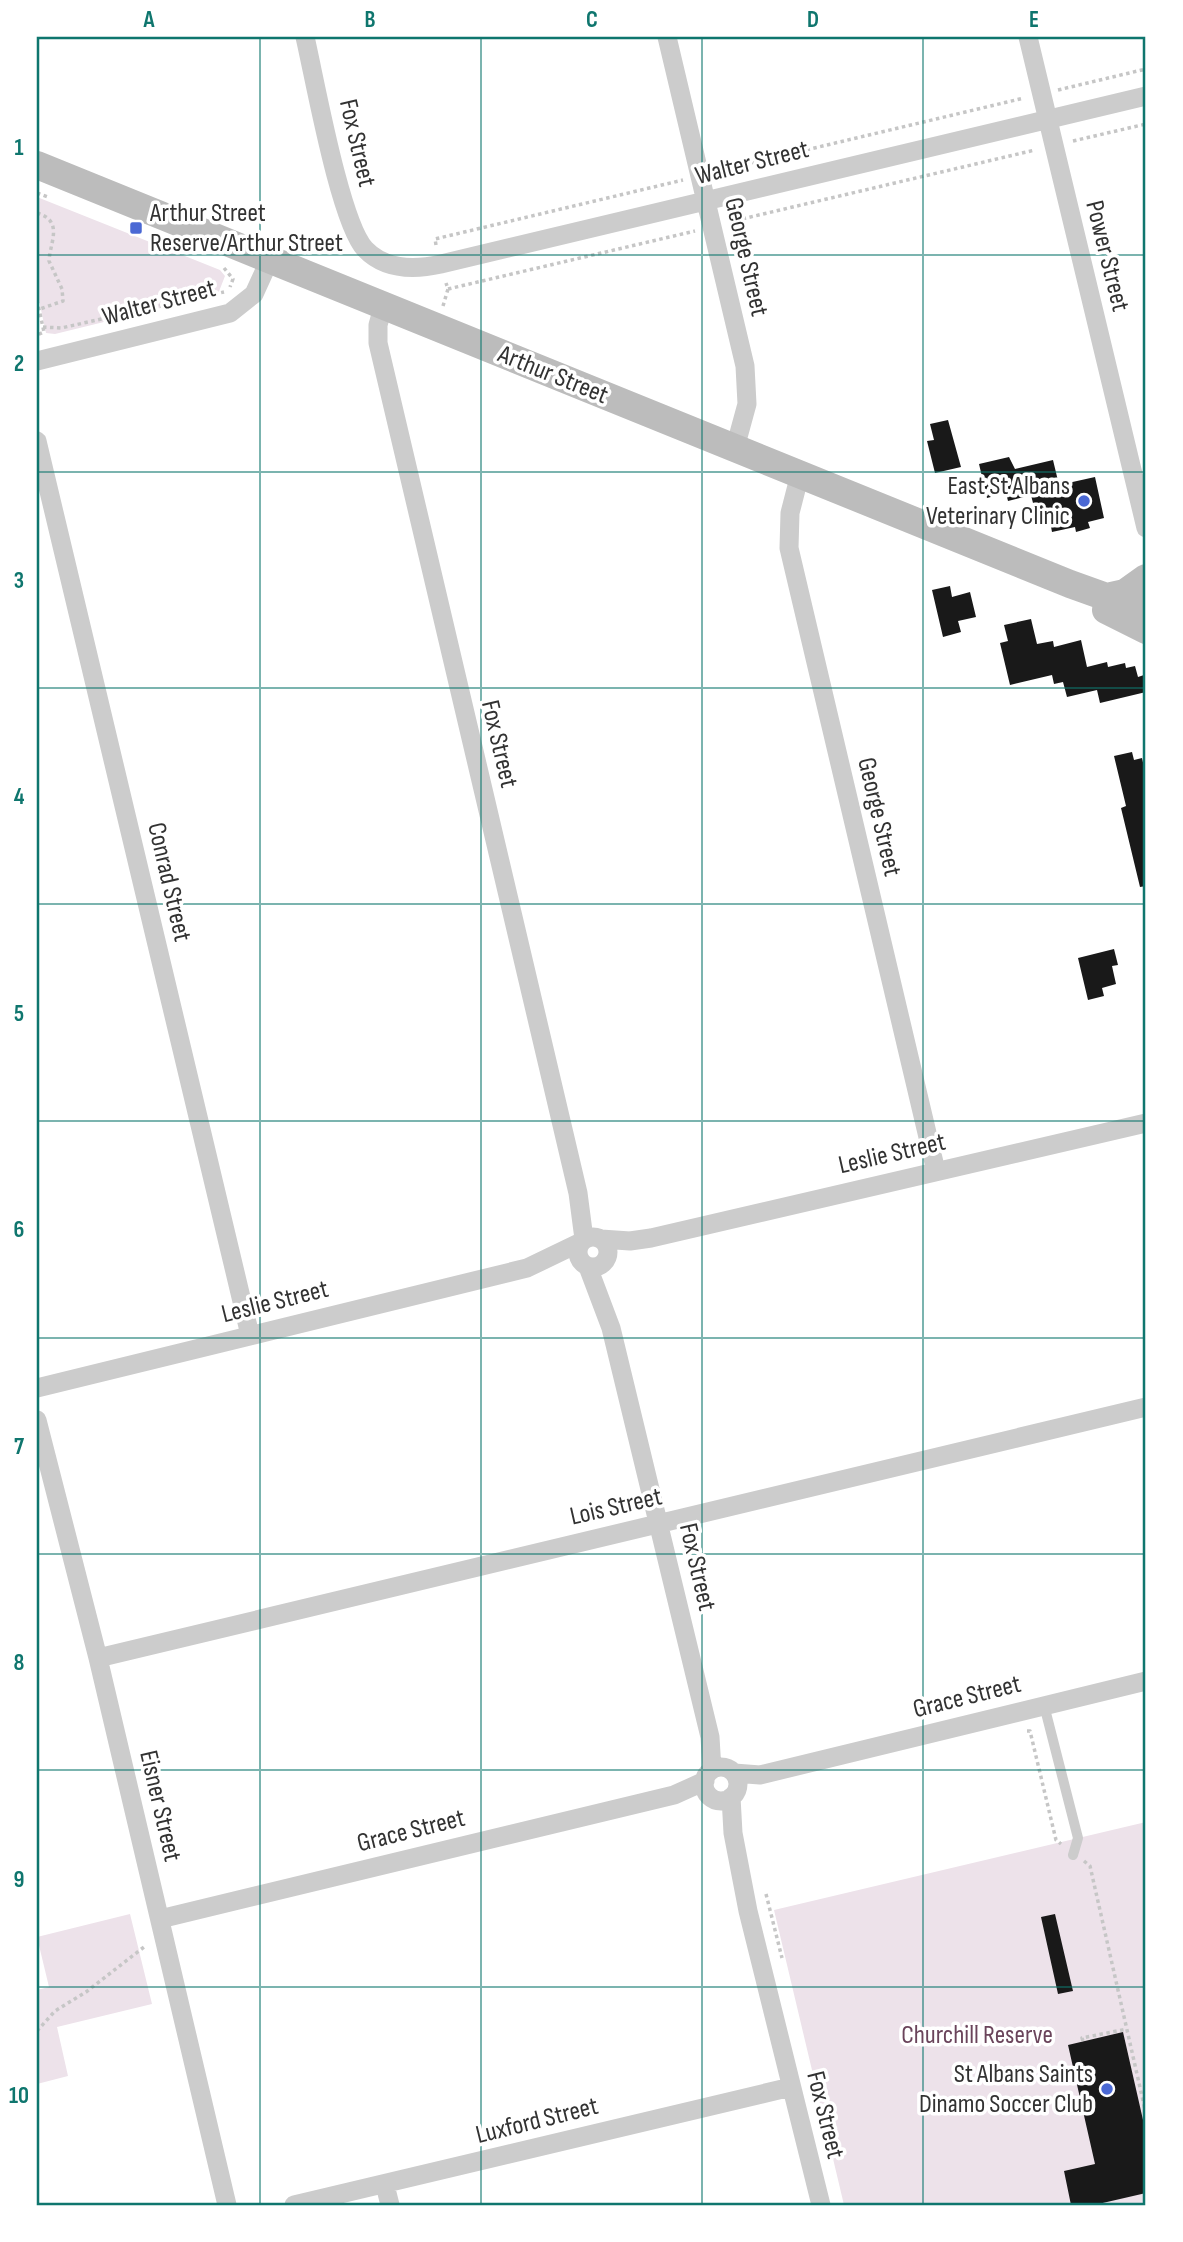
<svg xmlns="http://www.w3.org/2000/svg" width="1183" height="2242" viewBox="0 0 1183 2242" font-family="'Sofia Sans Condensed',sans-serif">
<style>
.green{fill:#ede2ea}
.building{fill:#191919}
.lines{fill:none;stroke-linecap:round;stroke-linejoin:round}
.path{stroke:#c6c6c6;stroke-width:3.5;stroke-dasharray:3.5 3.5;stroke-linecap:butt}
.lane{stroke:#ccc;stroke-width:10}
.street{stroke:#ccc;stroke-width:19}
.secondary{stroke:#bcbcbc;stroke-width:28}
.grid{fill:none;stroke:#0f766e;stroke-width:2;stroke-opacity:0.55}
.poi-dot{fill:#4a68d4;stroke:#fff;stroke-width:2.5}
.labels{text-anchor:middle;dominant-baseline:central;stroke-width:7;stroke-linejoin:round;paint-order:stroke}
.street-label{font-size:26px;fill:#323232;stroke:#fff}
.poi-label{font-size:26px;fill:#323232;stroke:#fff;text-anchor:end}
.park-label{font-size:26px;fill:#6a445b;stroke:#fff}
.neatline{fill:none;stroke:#0f766e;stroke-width:2.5}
.grid-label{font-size:23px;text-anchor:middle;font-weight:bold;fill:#0f766e}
</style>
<rect width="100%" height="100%" fill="#fff"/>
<path class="green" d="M37,197l183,73 5,6 -7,18 -163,40 -9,-1 -9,-42z
M1146,1822v383h-302l-70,-295z
M130,1914l22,90 -95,23 11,49 -31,8v-94l12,-3 -12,-50z"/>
<path class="building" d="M948,420l13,47 -26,6 -8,-32 7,-1 -4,-16z
M1009,457l6,12 38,-9 6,25 36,-8 9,41 -16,4 2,6 -14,4 -1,-5 -23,5 -3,-16 -12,3 -6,-24 -23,6 -2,-8 -19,5 -8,-34z
M950,586l2,11 18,-5 6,25 -18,4 3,11 -18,5 -11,-47z
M1031,619l6,25 16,-3 1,6 27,-7 6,27 20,-5 1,5 17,-4 1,5 9,-2 3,11 6,-2 2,17 -46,11 -3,-13 -30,7 -4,-15 -9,2 -2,-9 -42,10 -10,-42 8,-2 -4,-16z
M1132,752l2,8 8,-2 4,18v110l-6,1 -19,-79 5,-2 -12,-50z
M1114,949l4,16 -6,1 4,18 -14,4 2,8 -16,4 -10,-42z
M1055,1914l18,77 -15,3 -17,-77z
M1123,2032l23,101v60l-52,12h-23l-7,-34 31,-7 -27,-119z"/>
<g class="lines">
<path class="path" d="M1058,90l88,-21
M1073,141l73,-17
M718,171l306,-73
M37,193l11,4
M37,213c27,8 13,29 12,48l13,28 1,12 -23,8
M729,222l306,-72
M436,245l-1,-6 248,-59
M224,268l9,11 -3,8
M448,289l247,-58
M37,300l7,32 -7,3
M443,306l5,-17 -2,-6
M43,327l18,1 163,-36
M1027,1731h3l26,109 5,4
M1084,1861l6,5 56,248
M766,1894l16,64
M37,2031l18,-20 31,-19 58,-45
M1083,2041l-1,-3 45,-9"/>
<path class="lane" d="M1044,1705l34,133 -5,17"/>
<path class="street" d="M305,37c10,43 35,185 60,212 20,21 49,21 76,15l705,-168
M667,37l78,329 2,38 -12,44
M1028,37l118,491
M383,307l-5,18v18l200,850 6,46
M37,361l193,-48 24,-19 15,-33
M37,441l213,894
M800,474l-10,39 -1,35 147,623
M578 1252a15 15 0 1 1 30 0a15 15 0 1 1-30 0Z
M601,1239l29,2 21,-3 495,-115
M588,1267l23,61 99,409 2,33
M37,1388l490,-120 54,-26
M37,1420l61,238 129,547
M98,1658l1048,-251
M704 1784a17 17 0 1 1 34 0a17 17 0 1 1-34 0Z
M734,1773l26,2 386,-94
M731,1797l2,36 15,78 73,294
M160,1919l514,-124 31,-14
M385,2185l5,20
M294,2205l497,-118"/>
<path class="secondary" d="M37,165l1033,419 53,19 23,4
M1107,597l18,-4 21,-15
M1106,610l40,20"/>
</g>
<path class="grid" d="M260,37v2168M481,37v2168M702,37v2168M923,37v2168M37,255h1109M37,472h1109M37,688h1109M37,904h1109M37,1121h1109M37,1338h1109M37,1554h1109M37,1770h1109M37,1987h1109"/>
<g class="poi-dot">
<rect x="129" y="221" width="14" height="14" rx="3.5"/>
<circle cx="1084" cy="501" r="7"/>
<circle cx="1107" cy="2089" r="7"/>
</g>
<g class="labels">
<g class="street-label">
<text transform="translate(357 143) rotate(77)">Fox Street</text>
<text transform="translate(752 163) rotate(-14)">Walter Street</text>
<text transform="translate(1107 256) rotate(76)">Power Street</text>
<text transform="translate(746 257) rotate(77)">George Street</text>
<text transform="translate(159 303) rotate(-15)">Walter Street</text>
<text transform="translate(553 375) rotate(22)">Arthur Street</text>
<text transform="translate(499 744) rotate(77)">Fox Street</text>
<text transform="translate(879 817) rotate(77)">George Street</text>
<text transform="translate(169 882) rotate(77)">Conrad Street</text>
<text transform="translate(892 1154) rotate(-13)">Leslie Street</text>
<text transform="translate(275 1302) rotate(-14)">Leslie Street</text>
<text transform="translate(616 1507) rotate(-13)">Lois Street</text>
<text transform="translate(697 1567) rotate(77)">Fox Street</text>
<text transform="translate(967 1697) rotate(-14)">Grace Street</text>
<text transform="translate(160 1806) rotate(77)">Eisner Street</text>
<text transform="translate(411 1831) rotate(-14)">Grace Street</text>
<text transform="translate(825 2115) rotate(76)">Fox Street</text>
<text transform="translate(537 2121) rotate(-14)">Luxford Street</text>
</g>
<g class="poi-label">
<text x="150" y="213" text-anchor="start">Arthur Street<tspan x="150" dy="30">Reserve/Arthur Street</tspan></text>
<text x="1070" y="486">East St Albans<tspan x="1070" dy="30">Veterinary Clinic</tspan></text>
<text x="1093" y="2074">St Albans Saints<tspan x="1093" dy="30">Dinamo Soccer Club</tspan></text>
</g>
<g class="park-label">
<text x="977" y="2035">Churchill Reserve</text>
</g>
</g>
<rect width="1183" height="2242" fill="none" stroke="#ffffff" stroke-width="77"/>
<rect x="38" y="38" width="1106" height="2166" class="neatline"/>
<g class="grid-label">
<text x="149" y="27">A</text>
<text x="370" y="27">B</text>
<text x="592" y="27">C</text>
<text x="813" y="27">D</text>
<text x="1034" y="27">E</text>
<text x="19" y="155">1</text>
<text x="19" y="371">2</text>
<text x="19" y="588">3</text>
<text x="19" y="804">4</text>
<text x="19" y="1021">5</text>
<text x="19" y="1237">6</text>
<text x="19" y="1454">7</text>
<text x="19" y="1670">8</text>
<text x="19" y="1887">9</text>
<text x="19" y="2103">10</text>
</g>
</svg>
